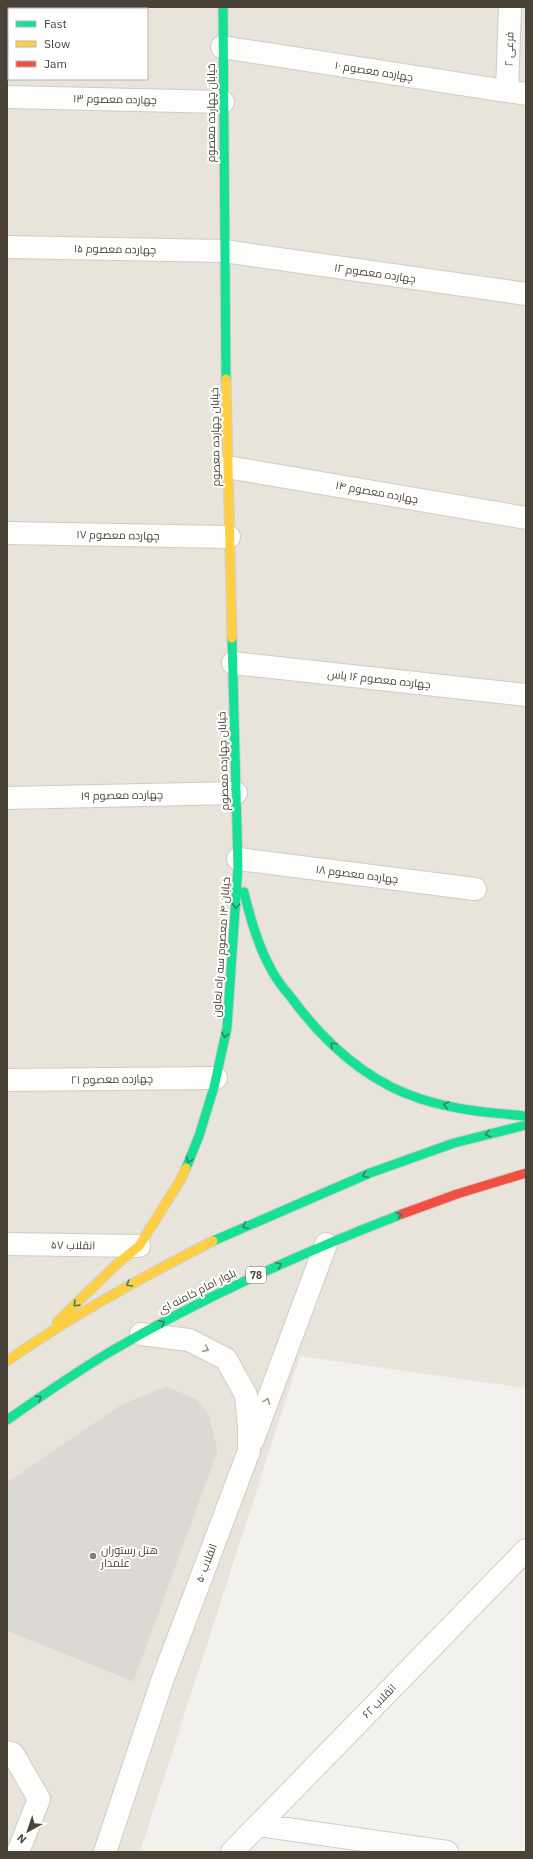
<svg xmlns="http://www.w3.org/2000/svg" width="533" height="1859" viewBox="0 0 533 1859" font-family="'IBM Plex Sans',Cairo,sans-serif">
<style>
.residential{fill:#e8e3db;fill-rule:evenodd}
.building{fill:#dcd9d4;stroke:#dcd8d3}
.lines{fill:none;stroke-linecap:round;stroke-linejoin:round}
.street-casing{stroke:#cfccc8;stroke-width:24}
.fast-casing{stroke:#d3cfc5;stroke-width:11}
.slow-casing{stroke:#d3cfc5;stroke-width:11}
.jam-casing{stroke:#d3cfc5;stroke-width:11}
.street{stroke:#fdfdfc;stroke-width:22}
.fast{stroke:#16e098;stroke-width:9}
.slow{stroke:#ffcf43;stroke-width:9}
.jam{stroke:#f24e42;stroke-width:9}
.oneway{stroke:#36825e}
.oneway2{stroke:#9b9790}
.poi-dot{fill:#868078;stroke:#fff;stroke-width:1.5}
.labels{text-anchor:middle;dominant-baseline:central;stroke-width:4;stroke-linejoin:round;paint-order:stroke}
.shield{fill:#fff;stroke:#817b74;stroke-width:1}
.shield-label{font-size:10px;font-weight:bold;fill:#4b4338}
.street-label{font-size:11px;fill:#4b4338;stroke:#fff}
.poi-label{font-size:11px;fill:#4b4338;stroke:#fff;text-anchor:start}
</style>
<rect width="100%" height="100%" fill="#f3f1ee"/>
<path class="residential" d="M7,7h519v1381l-226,-32 -160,496h-133zM9,9h138v70h-138z"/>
<path class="building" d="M166,1387l29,12 13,15 9,37 -84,230 -126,-51v-147l115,-78z"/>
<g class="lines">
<g class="street-casing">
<path id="street" d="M222,47l304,47
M507,91l3,-84
M7,97l216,5
M7,247l217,4 302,43
M227,467l299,51
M7,533l222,4
M233,663l293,32
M7,798l229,-5
M238,859l237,30
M7,1080l209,-2
M7,1244l132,2
M253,1440l73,-196
M7,1752l6,2 26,45 -21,53
M259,1825l188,27
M105,1852l57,-171 87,-230v-23l-3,-33 -20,-36 -37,-19 -48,-6
M232,1852l294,-302"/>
</g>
<g class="fast-casing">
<path id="fast" d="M223,7l3,372
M244,892c6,26 14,54 27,77 5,10 12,19 19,27 33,45 77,86 131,103 34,11 70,14 105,17
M186,1168l13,-32 15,-49 13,-59 11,-161 -6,-229
M213,1241l157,-68 84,-30 72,-18
M7,1420c33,-23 66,-46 101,-67 93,-55 193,-100 294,-139"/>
</g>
<g class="slow-casing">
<path id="slow" d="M226,379l6,259
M57,1322l61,-59 21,-17 42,-67 5,-11
M7,1361c66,-46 135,-84 206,-120"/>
</g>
<g class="jam-casing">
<path id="jam" d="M402,1214l55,-20 69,-21"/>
</g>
<use href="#street" class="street"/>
<use href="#fast" class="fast"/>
<use href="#slow" class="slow"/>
<use href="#jam" class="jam"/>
</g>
<defs><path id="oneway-chevron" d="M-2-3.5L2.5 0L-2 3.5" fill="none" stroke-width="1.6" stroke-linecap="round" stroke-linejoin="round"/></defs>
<g class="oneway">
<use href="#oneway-chevron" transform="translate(236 906) rotate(93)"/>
<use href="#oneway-chevron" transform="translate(225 1035) rotate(102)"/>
<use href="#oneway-chevron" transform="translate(333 1045) rotate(-137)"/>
<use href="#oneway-chevron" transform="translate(446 1105) rotate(-169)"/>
<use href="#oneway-chevron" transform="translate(488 1134) rotate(166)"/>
<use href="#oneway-chevron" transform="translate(189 1160) rotate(112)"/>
<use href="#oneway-chevron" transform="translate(365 1175) rotate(157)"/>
<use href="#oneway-chevron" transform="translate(399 1215) rotate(-21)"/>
<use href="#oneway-chevron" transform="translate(245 1226) rotate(157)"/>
<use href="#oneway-chevron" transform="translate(279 1265) rotate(-24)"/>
<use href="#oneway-chevron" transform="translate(129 1284) rotate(149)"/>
<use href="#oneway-chevron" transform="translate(76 1304) rotate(136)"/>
<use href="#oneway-chevron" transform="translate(162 1323) rotate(-27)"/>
<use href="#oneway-chevron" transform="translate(39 1398) rotate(-34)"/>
</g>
<g class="oneway2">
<use href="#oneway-chevron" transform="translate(206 1349) rotate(27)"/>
<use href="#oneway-chevron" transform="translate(267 1401) rotate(-69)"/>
</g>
<circle class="poi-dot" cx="93" cy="1556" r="4"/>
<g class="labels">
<rect class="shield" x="246" y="1267" width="20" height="16" rx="3"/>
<g class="shield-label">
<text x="256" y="1275">78</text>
</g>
<g class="street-label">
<text transform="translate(509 49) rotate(-88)">فرعی ۲</text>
<text transform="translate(374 71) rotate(9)">چهارده معصوم ۱۰</text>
<text transform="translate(115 99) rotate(1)">چهارده معصوم ۱۳</text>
<text transform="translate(211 113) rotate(-90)">خیابان چهارده معصوم</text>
<text transform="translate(115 249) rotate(1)">چهارده معصوم ۱۵</text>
<text transform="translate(375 273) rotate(8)">چهارده معصوم ۱۲</text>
<text transform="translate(215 437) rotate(-91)">خیابان چهارده معصوم</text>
<text transform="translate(377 492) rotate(10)">چهارده معصوم ۱۴</text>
<text transform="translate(118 535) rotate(1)">چهارده معصوم ۱۷</text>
<text transform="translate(379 679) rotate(6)">چهارده معصوم ۱۶ یاس</text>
<text transform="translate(223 761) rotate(-92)">خیابان چهارده معصوم</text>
<text transform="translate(122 795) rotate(-1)">چهارده معصوم ۱۹</text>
<text transform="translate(357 874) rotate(7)">چهارده معصوم ۱۸</text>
<text transform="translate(221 947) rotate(-86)">خیابان ۱۴ معصوم سه راه تعاون</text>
<text transform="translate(112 1079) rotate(-1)">چهارده معصوم ۲۱</text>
<text transform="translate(73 1245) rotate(1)">انقلاب ۵۷</text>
<text transform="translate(197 1291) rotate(-27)">بلوار امام خامنه ای</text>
<text transform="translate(206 1563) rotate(-69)">انقلاب ۵۰</text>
<text transform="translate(379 1701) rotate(-46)">انقلاب ۶۲</text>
</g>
<g class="poi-label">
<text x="101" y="1550">هتل رستوران<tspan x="101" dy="13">علمدار</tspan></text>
</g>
</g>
<rect width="533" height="1859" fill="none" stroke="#4b4338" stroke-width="16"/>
<rect x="8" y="8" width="140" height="72" fill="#ffffff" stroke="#b7b4af"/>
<rect x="16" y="21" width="20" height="6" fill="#16e098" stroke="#b7b4af"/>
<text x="44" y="28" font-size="12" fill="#4b4338">Fast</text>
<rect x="16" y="41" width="20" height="6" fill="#ffcf43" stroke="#b7b4af"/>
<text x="44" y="48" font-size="12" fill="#4b4338">Slow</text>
<rect x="16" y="61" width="20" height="6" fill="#f24e42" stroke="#b7b4af"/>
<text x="44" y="68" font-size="12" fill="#4b4338">Jam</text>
<g transform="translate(28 1831) rotate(220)" stroke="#ffffff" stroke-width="3" paint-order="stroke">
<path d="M0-3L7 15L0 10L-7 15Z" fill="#4b4338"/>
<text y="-6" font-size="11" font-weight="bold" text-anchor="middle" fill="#4b4338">N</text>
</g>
</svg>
